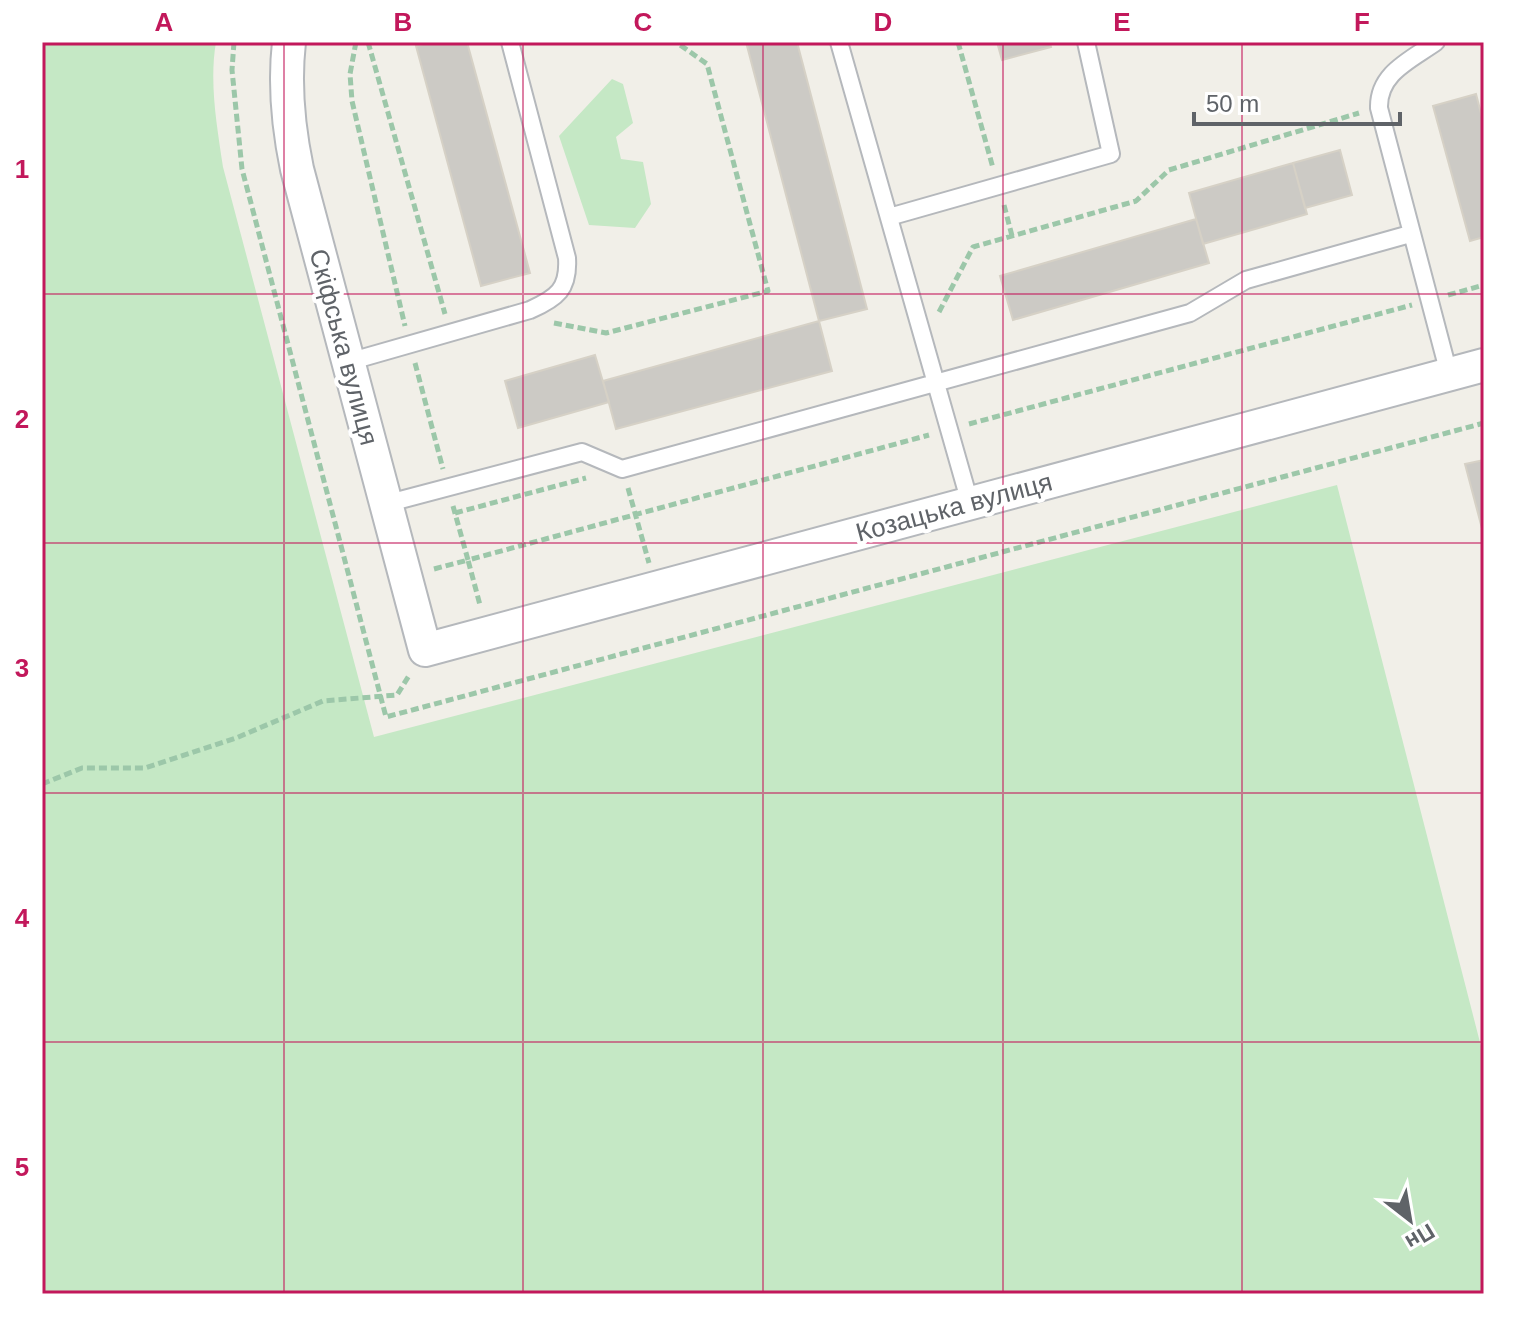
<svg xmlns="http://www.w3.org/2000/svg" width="1526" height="1336" viewBox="0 0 1526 1336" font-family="Helvetica,sans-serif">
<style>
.green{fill:#c5e8c5}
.building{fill:#cccac5;stroke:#d6d1c6;stroke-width:2}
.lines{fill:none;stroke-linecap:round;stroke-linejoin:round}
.lane-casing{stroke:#b5b8bc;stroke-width:20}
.street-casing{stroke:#b5b8bc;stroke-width:36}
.path{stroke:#9cc7a9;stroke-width:5;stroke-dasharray:8 4;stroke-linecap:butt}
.lane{stroke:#fff;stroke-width:16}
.street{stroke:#fff;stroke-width:32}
.grid{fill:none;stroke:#c2185b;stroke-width:2;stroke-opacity:0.55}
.labels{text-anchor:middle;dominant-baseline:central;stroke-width:8;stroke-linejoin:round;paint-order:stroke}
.street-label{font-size:26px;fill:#5f6368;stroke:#fff}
.neatline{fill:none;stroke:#c2185b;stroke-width:3}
.grid-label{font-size:26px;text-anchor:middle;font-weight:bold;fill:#c2185b}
</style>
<rect width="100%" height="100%" fill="#f1efe8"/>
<path class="green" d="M42,42h174c-7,41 1,84 7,125l151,570 963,-252 147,573v236h-1442z
M612,79l11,5 10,39 -17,14 5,22 22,3 8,42 -16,24 -46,-3 -30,-89z"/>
<path class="building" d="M431,42h36l63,231 -49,13 -65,-240z
M746,42h51l70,267 -48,12z
M997,42h53l1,5 -49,13z
M1476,94l8,31v112l-14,4 -37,-135z
M1340,150l12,45 -47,13 -12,-45z
M1293,163l14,51 -104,30 -14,-51z
M1196,219l13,44 -196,57 -13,-44z
M819,321l13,50 -216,58 -13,-48z
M595,355l14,47 -91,26 -13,-47z
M1484,460v76l-19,-72z"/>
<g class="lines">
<g class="lane-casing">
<path id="lane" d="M839,42l131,461
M1436,42c-25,18 -58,31 -57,66l70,266
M889,217l222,-63 -25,-112
M348,362l182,-52c27,-12 39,-21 37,-52l-57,-216
M385,504l197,-52 40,17 568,-156 56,-33 164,-46"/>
</g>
<g class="street-casing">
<path id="street" d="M289,42c-5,44 -1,84 8,127l128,481 1059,-285"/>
</g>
<path class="path" d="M234,42l-2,28 10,99 144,548 1098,-294
M356,42l-6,32 2,27 53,225
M368,42l77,272
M958,42l35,126
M1004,205l8,31
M1448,295l36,-10
M939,312l34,-65 163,-46 33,-31 190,-57
M554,323l52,10 162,-42 -61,-227 -31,-22
M415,363l28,106
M969,424l443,-119
M628,488l21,75
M453,506l15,54 461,-125
M455,513l131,-35
M434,569l34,-9 12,45
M42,784l40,-16h63l91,-30 87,-37 74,-6 13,-21"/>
<use href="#lane" class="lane"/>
<use href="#street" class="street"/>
</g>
<path class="grid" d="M284,42v1252M523,42v1252M763,42v1252M1003,42v1252M1242,42v1252M42,294h1442M42,543h1442M42,793h1442M42,1042h1442"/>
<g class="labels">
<g class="street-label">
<text transform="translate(344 347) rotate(75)">Скіфська вулиця</text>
<text transform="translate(954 507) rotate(-15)">Козацька вулиця</text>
</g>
</g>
<rect width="1526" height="1336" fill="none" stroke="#ffffff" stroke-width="88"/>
<g transform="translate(1410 1220) rotate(149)" stroke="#ffffff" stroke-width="6" paint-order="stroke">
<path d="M0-6L14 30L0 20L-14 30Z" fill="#5f6368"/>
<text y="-12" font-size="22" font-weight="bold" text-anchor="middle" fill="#5f6368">Пн</text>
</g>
<path d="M1194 112v12h206v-12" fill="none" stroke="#5f6368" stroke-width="4"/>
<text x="1206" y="112" font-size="24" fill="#5f6368" stroke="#ffffff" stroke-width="6" paint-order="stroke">50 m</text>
<rect x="44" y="44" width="1438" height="1248" class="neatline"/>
<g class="grid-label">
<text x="164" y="31">A</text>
<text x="403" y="31">B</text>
<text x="643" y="31">C</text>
<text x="883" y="31">D</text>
<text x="1122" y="31">E</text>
<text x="1362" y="31">F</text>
<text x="22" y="178">1</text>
<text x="22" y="428">2</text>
<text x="22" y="677">3</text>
<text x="22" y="927">4</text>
<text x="22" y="1176">5</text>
</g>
</svg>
